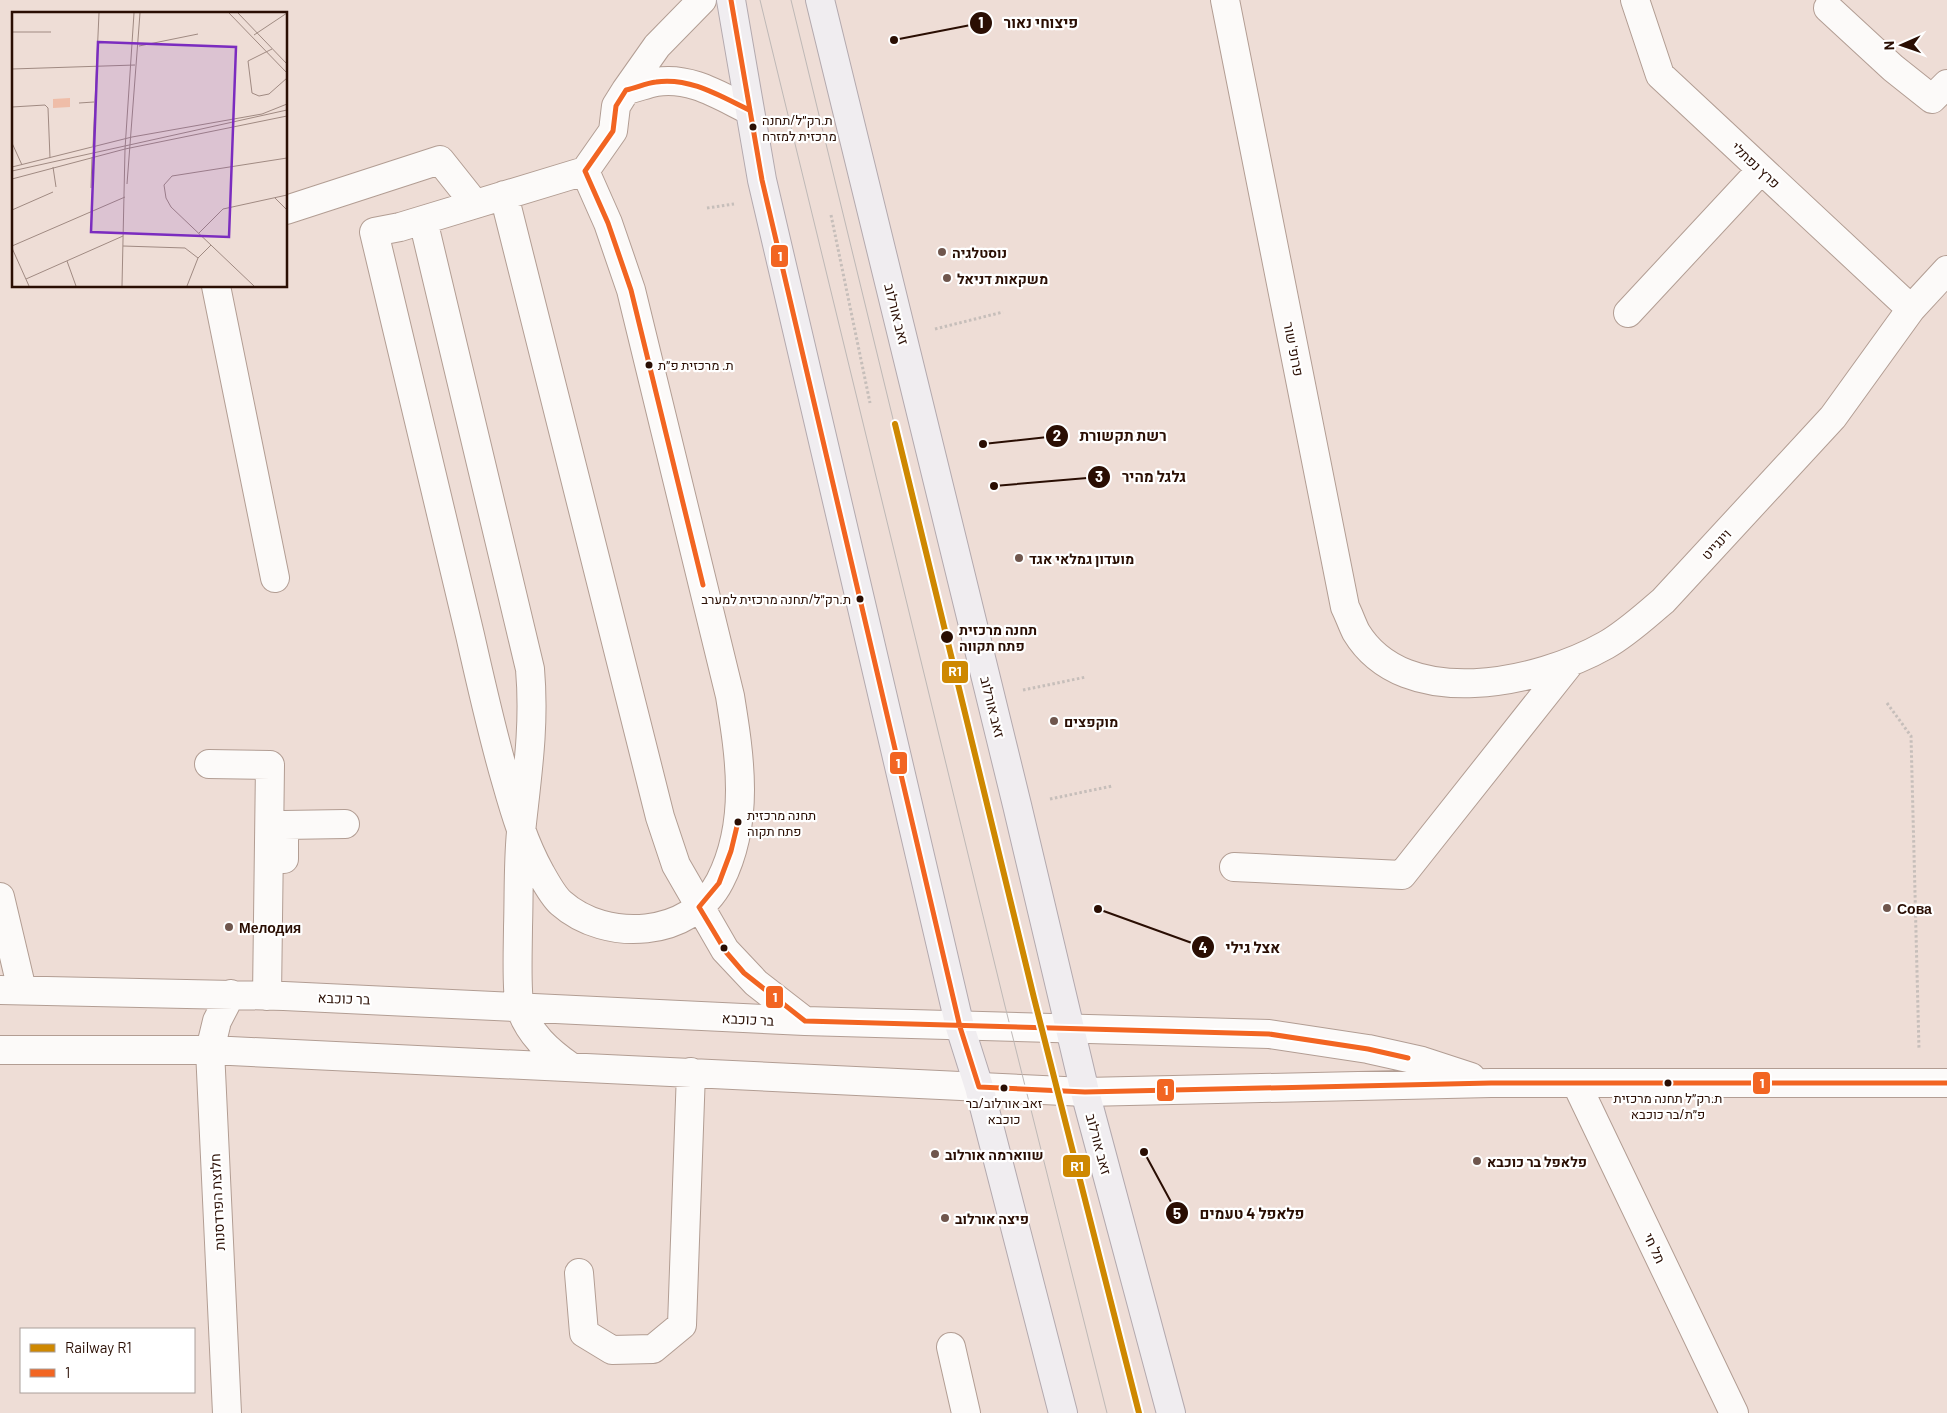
<svg xmlns="http://www.w3.org/2000/svg" width="1947" height="1413" viewBox="0 0 1947 1413" font-family="Barlow,Heebo,sans-serif">
<style>
.lines{fill:none;stroke-linecap:round;stroke-linejoin:round}
.minor-casing{stroke:#b29d93;stroke-width:30}
.major-casing{stroke:#b3a9ae;stroke-width:30}
.path{stroke:#c6beba;stroke-width:3;stroke-dasharray:2.5 2.5;stroke-linecap:butt}
.minor{stroke:#fcfaf9;stroke-width:28}
.major{stroke:#f0edf0;stroke-width:28}
.tram{stroke:#beb8b6;stroke-width:1}
.bus-1-casing{stroke:#fff;stroke-width:9}
.bus-1{stroke:#f26522;stroke-width:5}
.rail-1-casing{stroke:#fff;stroke-width:10}
.rail-1{stroke:#ce8801;stroke-width:6}
.bus-dot{fill:#2a0e03;stroke:#fff;stroke-width:2}
.poi-dot{fill:#6f564d;stroke:#fff;stroke-width:2}
.labels{text-anchor:middle;dominant-baseline:central;stroke-width:4.5;stroke-linejoin:round;paint-order:stroke}
.bus-label{font-size:13px;fill:#2a0e03;stroke:#fff;text-anchor:start}
.street-label{font-size:14px;fill:#2a0e03;stroke:#fff}
.poi-label{font-size:14px;font-weight:bold;fill:#2a0e03;stroke:#fff;text-anchor:start}
.stop-label{font-size:14px;font-weight:bold;fill:#2a0e03;stroke:#fff;text-anchor:start}
.inset-road{fill:none;stroke:#a08a82;stroke-width:1}
.view{fill:#7b2cbf;fill-opacity:0.15;stroke:#7b2cbf;stroke-width:2.5}
.inset-edge{fill:none;stroke:#2a0e03;stroke-width:2.5}
.leader{fill:none;stroke:#2a0e03;stroke-width:2}
.callout-dot{fill:#2a0e03;stroke:#fff;stroke-width:2}
.mark-label{font-size:15px;text-anchor:middle;font-weight:bold;fill:#fff}
.callout-label{font-size:15px;text-anchor:middle;font-weight:bold;fill:#2a0e03;stroke:#fff;stroke-width:4.5;stroke-linejoin:round;paint-order:stroke}
.line-badge{stroke:#fff;stroke-width:2}
.badge-label{font-size:14px;text-anchor:middle;font-weight:bold;fill:#fff}
</style>
<rect width="100%" height="100%" fill="#eeddd6"/>
<g class="lines">
<g class="minor-casing">
<path id="minor" d="M1225,0l120,607c4,8 7,17 11,25 49,81 183,51 250,13 21,-12 39,-29 57,-44l170,-184 78,-108 36,-39
M1635,0l25,75 251,234
M1828,8l65,60 39,31 15,-15
M626,90c10,-2 20,-6 30,-8 34,-6 64,14 93,28
M585,171l23,52 23,67 99,406c10,62 20,126 -10,185 -29,57 -114,62 -159,22 -8,-7 -16,-22 -21,-31 -16,-29 -25,-59 -34,-91 -14,-48 -25,-97 -36,-146 -32,-134 -64,-269 -96,-403l26,-5 185,-56 28,-40 3,-25 10,-16 31,-44 45,-46
M504,195l156,622 16,48 49,85 31,33 49,38
M286,210l154,-50 35,44
M423,220l107,449c5,57 -3,107 -9,163 -3,31 -2,64 -3,95 0,17 -2,66 2,80 9,27 28,44 51,60
M216,286l59,292
M1628,313l133,-143
M209,764l61,1 -3,231
M284,859v-34l61,-1
M1234,867l168,8 168,-212
M0,897l22,93
M0,990l284,6 521,25 464,13 99,15 54,12 49,16
M0,1050h210l875,42 406,-9h456
M1576,1083l158,330
M579,1273l5,60 28,17 41,-1 29,-24 9,-253
M951,1347l15,66
M227,1413l-17,-363 7,-29 14,-27"/>
</g>
<g class="major-casing">
<path id="major" d="M731,0l31,180 198,847 19,60 84,326
M820,0l197,805 68,287 86,321"/>
</g>
<path class="path" d="M707,208l27,-4
M831,215l39,188
M935,329l68,-17
M1023,690l63,-13
M1887,703l24,33 8,314
M1050,799l62,-13"/>
<use href="#minor" class="minor"/>
<use href="#major" class="major"/>
<path class="tram" d="M760,0l245,1006 102,407
M791,0l243,998 105,415"/>
<g class="bus-1-casing">
<path id="bus-1" d="M731,0l31,180 198,847 19,60 106,5 406,-9h456
M703,585l-72,-295 -23,-67 -23,-52 28,-40 3,-25 10,-16c10,-2 20,-7 30,-8 34,-5 64,14 93,28
M738,822l-7,29 -12,32 -20,24 27,45 18,21 61,48 464,13 99,15 40,9"/>
</g>
<use href="#bus-1" class="bus-1"/>
<g class="rail-1-casing">
<path id="rail-1" d="M895,424l139,574 105,415"/>
</g>
<use href="#rail-1" class="rail-1"/>
</g>
<g class="bus-dot">
<circle cx="753" cy="127" r="4.5"/>
<circle cx="649" cy="365" r="4.5"/>
<circle cx="860" cy="599" r="4.5"/>
<circle cx="947" cy="637" r="7"/>
<circle cx="738" cy="822" r="4.5"/>
<circle cx="724" cy="948" r="4.5"/>
<circle cx="1668" cy="1083" r="4.5"/>
<circle cx="1004" cy="1088" r="4.5"/>
</g>
<g class="poi-dot">
<circle cx="942" cy="252" r="5"/>
<circle cx="947" cy="278" r="5"/>
<circle cx="1019" cy="558" r="5"/>
<circle cx="1054" cy="721" r="5"/>
<circle cx="1887" cy="908" r="5"/>
<circle cx="229" cy="927" r="5"/>
<circle cx="935" cy="1154" r="5"/>
<circle cx="1477" cy="1161" r="5"/>
<circle cx="945" cy="1218" r="5"/>
</g>
<g class="labels">
<g class="bus-label">
<text x="762" y="120">ת.רק״ל/תחנה<tspan x="762" dy="16">מרכזית למזרח</tspan></text>
<text x="658" y="365">ת. מרכזית פ״ת</text>
<text x="851" y="599" text-anchor="end">ת.רק״ל/תחנה מרכזית למערב</text>
<text x="747" y="815">תחנה מרכזית<tspan x="747" dy="16">פתח תקוה</tspan></text>
<text x="1668" y="1098" text-anchor="middle">ת.רק״ל תחנה מרכזית<tspan x="1668" dy="16">פ״ת/בר כוכבא</tspan></text>
<text x="1004" y="1103" text-anchor="middle">זאב אורלוב/בר<tspan x="1004" dy="16">כוכבא</tspan></text>
</g>
<g class="street-label">
<text transform="translate(1756 165) rotate(43)">פרץ נפתלי</text>
<text transform="translate(897 314) rotate(76)">זאב אורלוב</text>
<text transform="translate(1294 349) rotate(79)">פרופ' שור</text>
<text transform="translate(1716 544) rotate(-47)">וינגייט</text>
<text transform="translate(993 707) rotate(76)">זאב אורלוב</text>
<text transform="translate(344 998) rotate(2)">בר כוכבא</text>
<text transform="translate(748 1019) rotate(3)">בר כוכבא</text>
<text transform="translate(1099 1144) rotate(75)">זאב אורלוב</text>
<text transform="translate(217 1202) rotate(-93)">חלוצת הפרדסנות</text>
<text transform="translate(1655 1248) rotate(64)">תל חי</text>
</g>
<g class="poi-label">
<text x="952" y="252">נוסטלגיה</text>
<text x="957" y="278">משקאות דניאל</text>
<text x="1029" y="558">מועדון גמלאי אגד</text>
<text x="1064" y="721">מוקפצים</text>
<text x="1897" y="908">Сова</text>
<text x="239" y="927">Мелодия</text>
<text x="945" y="1154">שווארמה אורלוב</text>
<text x="1487" y="1161">פלאפל בר כוכבא</text>
<text x="955" y="1218">פיצה אורלוב</text>
</g>
<g class="stop-label">
<text x="959" y="629">תחנה מרכזית<tspan x="959" dy="16">פתח תקווה</tspan></text>
</g>
</g>
<g transform="translate(12 12)">
<rect width="275" height="275" fill="#eeddd6"/>
<path d="M58,86v9l-17,1v-9z" fill="#efbda8"/>
<path class="inset-road" d="M217,1l58,60M226,1l49,51M0,20h39M242,23l33,-22M127,34l59,-12M260,37l-24,12 4,32 7,3 10,-2 18,-16M0,57l123,-4M67,91l15,-1M0,95l33,-2 3,3 2,50M0,131l10,22M81,134l6,-133M0,155l120,-30 130,-23 25,-10M41,155l3,20M0,159l275,-61M0,167l113,-30 162,-33M115,172l13,-171M79,176l1,-31M263,186l12,12M0,198l41,-18M187,221l24,-24 64,-14M0,234l113,-49M111,234l62,2 13,10M0,236l17,38M55,249l9,25M14,267l97,-43M110,274l3,-137 9,-136M175,274l11,-28 13,-13M242,274l-83,-79 -5,-9 -2,-13 8,-9 115,-18"/>
<path class="view" d="M86,30l138,5 -7,190 -138,-5z"/>
<rect width="275" height="275" class="inset-edge"/>
</g>
<path class="leader" d="M894 40L981 23M983 444L1057 436M994 486L1099 477M1098 909L1203 947M1144 1152L1177 1213"/>
<g class="callout-dot">
<circle cx="894" cy="40" r="5"/>
<circle cx="983" cy="444" r="5"/>
<circle cx="994" cy="486" r="5"/>
<circle cx="1098" cy="909" r="5"/>
<circle cx="1144" cy="1152" r="5"/>
<circle cx="981" cy="23" r="12"/>
<circle cx="1057" cy="436" r="12"/>
<circle cx="1099" cy="477" r="12"/>
<circle cx="1203" cy="947" r="12"/>
<circle cx="1177" cy="1213" r="12"/>
</g>
<g class="mark-label">
<text x="981" y="28">1</text>
<text x="1057" y="441">2</text>
<text x="1099" y="482">3</text>
<text x="1203" y="953">4</text>
<text x="1177" y="1219">5</text>
</g>
<g class="callout-label">
<text x="1041" y="28">פיצוחי נאור</text>
<text x="1123" y="441">רשת תקשורת</text>
<text x="1154" y="482">גלגל מהיר</text>
<text x="1253" y="953">אצל גילי</text>
<text x="1252" y="1219">פלאפל 4 טעמים</text>
</g>
<g class="line-badge">
<rect x="770" y="244" width="19" height="24" rx="5" fill="#f26522"/>
<rect x="941" y="660" width="28" height="24" rx="5" fill="#ce8801"/>
<rect x="889" y="751" width="19" height="24" rx="5" fill="#f26522"/>
<rect x="765" y="985" width="19" height="24" rx="5" fill="#f26522"/>
<rect x="1752" y="1071" width="19" height="24" rx="5" fill="#f26522"/>
<rect x="1156" y="1078" width="19" height="24" rx="5" fill="#f26522"/>
<rect x="1062" y="1154" width="29" height="24" rx="5" fill="#ce8801"/>
</g>
<g class="badge-label">
<text x="780" y="261">1</text>
<text x="955" y="676">R1</text>
<text x="898" y="768">1</text>
<text x="775" y="1002">1</text>
<text x="1762" y="1088">1</text>
<text x="1166" y="1095">1</text>
<text x="1077" y="1171">R1</text>
</g>
<rect x="20" y="1328" width="175" height="65" fill="#ffffff" stroke="#aa9f9a"/>
<rect x="30" y="1344" width="25" height="8" fill="#ce8801" stroke="#aa9f9a"/>
<text x="65" y="1353" font-size="15" fill="#2a0e03">Railway R1</text>
<rect x="30" y="1369" width="25" height="8" fill="#f26522" stroke="#aa9f9a"/>
<text x="65" y="1378" font-size="15" fill="#2a0e03">1</text>
<g transform="translate(1902 45) rotate(268)" stroke="#ffffff" stroke-width="4" paint-order="stroke">
<path d="M0-4L9 19L0 12L-9 19Z" fill="#2a0e03"/>
<text y="-8" font-size="14" font-weight="bold" text-anchor="middle" fill="#2a0e03">N</text>
</g>
</svg>
